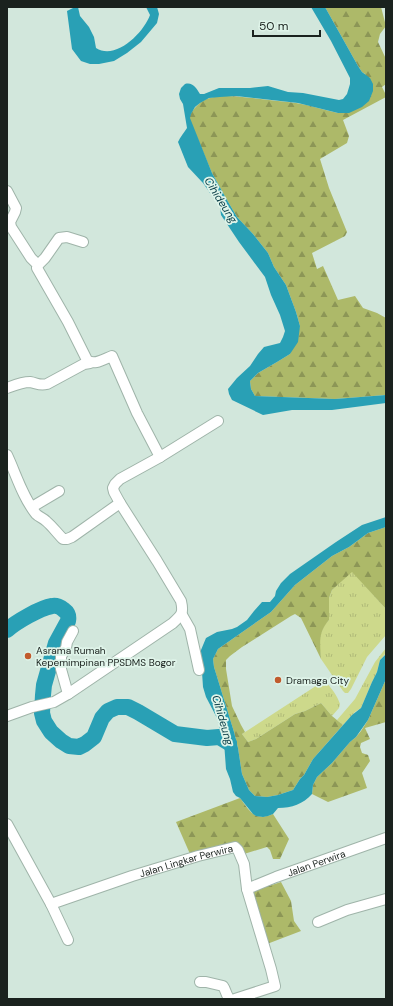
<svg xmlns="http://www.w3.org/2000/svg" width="393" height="1006" viewBox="0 0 393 1006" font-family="'DM Sans',sans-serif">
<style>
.grass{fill:url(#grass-tufts)}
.forest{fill:url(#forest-firs)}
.water{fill:#29a0b5}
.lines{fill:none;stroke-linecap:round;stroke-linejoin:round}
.river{stroke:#29a0b5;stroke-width:16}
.street-casing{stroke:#9fb4a9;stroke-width:12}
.street{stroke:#fff;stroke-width:10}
.poi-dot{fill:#c15b2d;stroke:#dff4e9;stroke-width:1.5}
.labels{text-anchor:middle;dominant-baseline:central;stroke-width:3.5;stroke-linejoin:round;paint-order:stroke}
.poi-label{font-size:10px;fill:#1a221e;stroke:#dff4e9;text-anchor:start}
.street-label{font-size:10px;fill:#1a221e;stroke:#dff4e9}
.water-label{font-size:11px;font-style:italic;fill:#0e414a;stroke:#dff4e9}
</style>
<defs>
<pattern id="grass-tufts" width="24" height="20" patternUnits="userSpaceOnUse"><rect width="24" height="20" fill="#cdd98b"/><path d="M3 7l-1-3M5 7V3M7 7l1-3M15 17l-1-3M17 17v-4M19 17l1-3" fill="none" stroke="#afba78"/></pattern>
<pattern id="forest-firs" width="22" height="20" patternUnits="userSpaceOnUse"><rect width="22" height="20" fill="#adb969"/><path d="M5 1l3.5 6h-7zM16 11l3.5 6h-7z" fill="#8c9656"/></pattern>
</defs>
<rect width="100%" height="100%" fill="#d2e7dc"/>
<path class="grass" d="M352,571l34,38v26l-19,22 -16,32 -3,4h-3l-2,-2 -22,-32 -2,-17 2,-9 4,-9 4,-4v-22l3,-8z
M386,648v5l-6,7 -3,12 -5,10 -11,26 -6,4 -12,13 -6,-5 18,-21 20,-37z
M322,682h4c6,7 11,13 14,22l-1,4 -7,8 -11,-13 -16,8 -10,3 -39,25 -8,3 -6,-8z"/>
<path class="forest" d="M325,7h56l5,19 -6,8 -2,8 8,17v25l-4,3 4,8v2l-43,23 6,16 -2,7 -27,16 9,29 18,44 -2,4 -33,17 5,16 6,-3 15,34 17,-4 8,12 14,5 9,5v77l-51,4 -80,-3 -4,-7 -1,-8 8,-8 19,-11 13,-8 10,-28 -4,-14 -10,-27 -12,-18 -6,-14 -15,-19 -16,-17 -10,-17 -15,-27 -23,-55c3,-9 12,-18 21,-20 14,-4 30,-1 43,0 15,2 29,3 43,5 14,2 28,7 42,10l27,-39 -3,-2 -4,-6z
M386,527v82l-34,-37 -20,18 -3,8v22c-11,13 -9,22 -8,39l-20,-41 -6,-4 -4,2 -49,31 -12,9 -4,4v9l6,37 9,19 4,7 -3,2 6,8 8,-3 39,-25 10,-3 16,-8 11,13 11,9 -30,34 -9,16 -4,4 -7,11 -15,5 -11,2 -12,-1 -6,-6 -7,-16 -4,-26 -4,-16 -20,-65 -1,-8 5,-10 53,-37 24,-27 37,-29 17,-9 19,-14z
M386,679v43l-21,6 5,11 -9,4 -1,4 2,6 6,2 2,6 -8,12 5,15 -39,14 -16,-8 1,-9 4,-8 15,-14 18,-21 6,-5 5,-6 7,-11z
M240,798c10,13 14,24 33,16l16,25 -9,20h-7l-3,-9 -3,-3 -23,7 -7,-7 -47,7 -14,-32z
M281,882l10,19 3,20 7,10 -34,13 -17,-52z"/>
<path class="water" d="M75,7h3l2,9 9,11 5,10 2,11c20,13 48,-16 54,-33l-4,-8h11l2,7 -2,9 -16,19 -14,11 -13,8 -15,3h-9l-9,-3 -9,-12 -5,-38z
M311,7h14l33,59 4,6 8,6 3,6v7l-4,10 -7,6 -13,6h-11l-40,-10 -62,-7 -16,1 -11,1 -9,5 -5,4 -4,7 -1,4 22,55 15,27 10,17 16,17 15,19 6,14 12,18 10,27 4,14 -2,16 -8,12 -13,8 -19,11 -8,8 1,8 4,7 80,3 51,-4v8l-54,7h-40l-29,5 -31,-15 -3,-6 -1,-5 9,-11 13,-12 8,-12 6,-7 16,-4 3,-6 2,-6 -5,-16 -9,-20 -6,-18 -26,-35 -18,-27 -1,-8 -17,-24 -15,-16 -10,-25c2,-5 6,-9 9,-14l-4,-24 -3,-5 -1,-5 2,-6 4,-4c8,-2 11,4 15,10h4l15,-6h31l18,-2 20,6 15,1 36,7 4,-1 4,-5 3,-10v-6l-19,-37z
M386,517v10l-18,6 -19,14 -17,9 -37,29 -24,27 -53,37 -5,10 1,8 20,65 4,16 4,26 7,16 6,6 12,1 11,-2 15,-5 7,-11 4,-4 9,-16 39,-44 9,-7 11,-26 5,-10 3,-12 6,-6v25l-18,41 -12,17 -6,5 -18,21 -15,14 -4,8 -1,9c-9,10 -20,14 -34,14l-5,6 -5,2 -5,1 -7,-1 -3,-2 -13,-16 -4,-2 -3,-4 -3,-13 -4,-10 -2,-27 -4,-13 -3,-11 -11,-21 -3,-10 -1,-15 -2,-7 1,-15 5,-12 11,-6 15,-3 5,-2 10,-7 7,-9 8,-9h8l5,-6 1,-5 5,-8 9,-9 46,-32 26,-17z"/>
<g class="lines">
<path class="river" d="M7,630c9,-8 33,-22 45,-24 4,-1 9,1 12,4 4,3 5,6 4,11l-12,22 -12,42 -1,10 -1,18 2,8 7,11 10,9 8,5 10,1 6,-3 9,-7 8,-19 6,-7 9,-4h11l10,5 37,22 32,4 12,-1 10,6"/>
<g class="street-casing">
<g id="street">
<path d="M7,191l9,17 -1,4 -5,10 1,5 20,31 7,7 -1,3 31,54 19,38c7,6 17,-1 25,-4l25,57 23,44"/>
<path d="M38,265l7,-7 14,-20 8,-1 16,5"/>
<path d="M7,388c8,-3 15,-6 23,-6 7,1 9,4 17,2l37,-20 6,-1"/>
<path d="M7,455c9,19 15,41 29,59 3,3 7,4 10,7 6,5 11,12 17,18h4l5,-2 48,-34"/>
<path d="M32,507l27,-16"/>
<path d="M182,615l8,14 9,41"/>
<path d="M68,694l-7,-25v-13l5,-8 1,-6 6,-11"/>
<path d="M7,716l25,-9 22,-5 14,-8 105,-71c8,-8 11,-9 8,-22l-24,-40 -37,-58 -6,-11 -1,-4 2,-4 5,-5 40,-22 58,-36"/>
<path d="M7,824l44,80 17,36"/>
<path id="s1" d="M247,889l29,-12 110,-39"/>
<path id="s2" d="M51,904l81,-28 66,-20 37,-9 3,3 6,14 3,25 24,80 4,17 -40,13"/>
<path d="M318,922l29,-12 39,-11"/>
<path d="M200,982h6l17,4c3,4 3,10 7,13"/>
</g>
</g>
<use href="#street" class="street"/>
</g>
<g class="poi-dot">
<circle cx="28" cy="656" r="4"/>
<circle cx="278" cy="680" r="4"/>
</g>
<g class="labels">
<g class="poi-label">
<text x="36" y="650">Asrama Rumah<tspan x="36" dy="12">Kepemimpinan PPSDMS Bogor</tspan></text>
<text x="286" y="680">Dramaga City</text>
</g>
<g class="street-label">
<text stroke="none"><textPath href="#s2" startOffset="142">Jalan Lingkar Perwira</textPath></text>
<text stroke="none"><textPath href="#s1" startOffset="74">Jalan Perwira</textPath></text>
</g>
<g class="water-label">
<text transform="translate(221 200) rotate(58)">Cihideung</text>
<text transform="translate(223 720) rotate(74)">Cihideung</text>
</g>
</g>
<rect width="393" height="1006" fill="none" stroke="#1a221e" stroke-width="16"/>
<path d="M253 30v6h67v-6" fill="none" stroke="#1a221e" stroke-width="2"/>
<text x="259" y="30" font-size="12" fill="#1a221e" stroke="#dff4e9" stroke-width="3" paint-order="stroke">50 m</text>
</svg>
